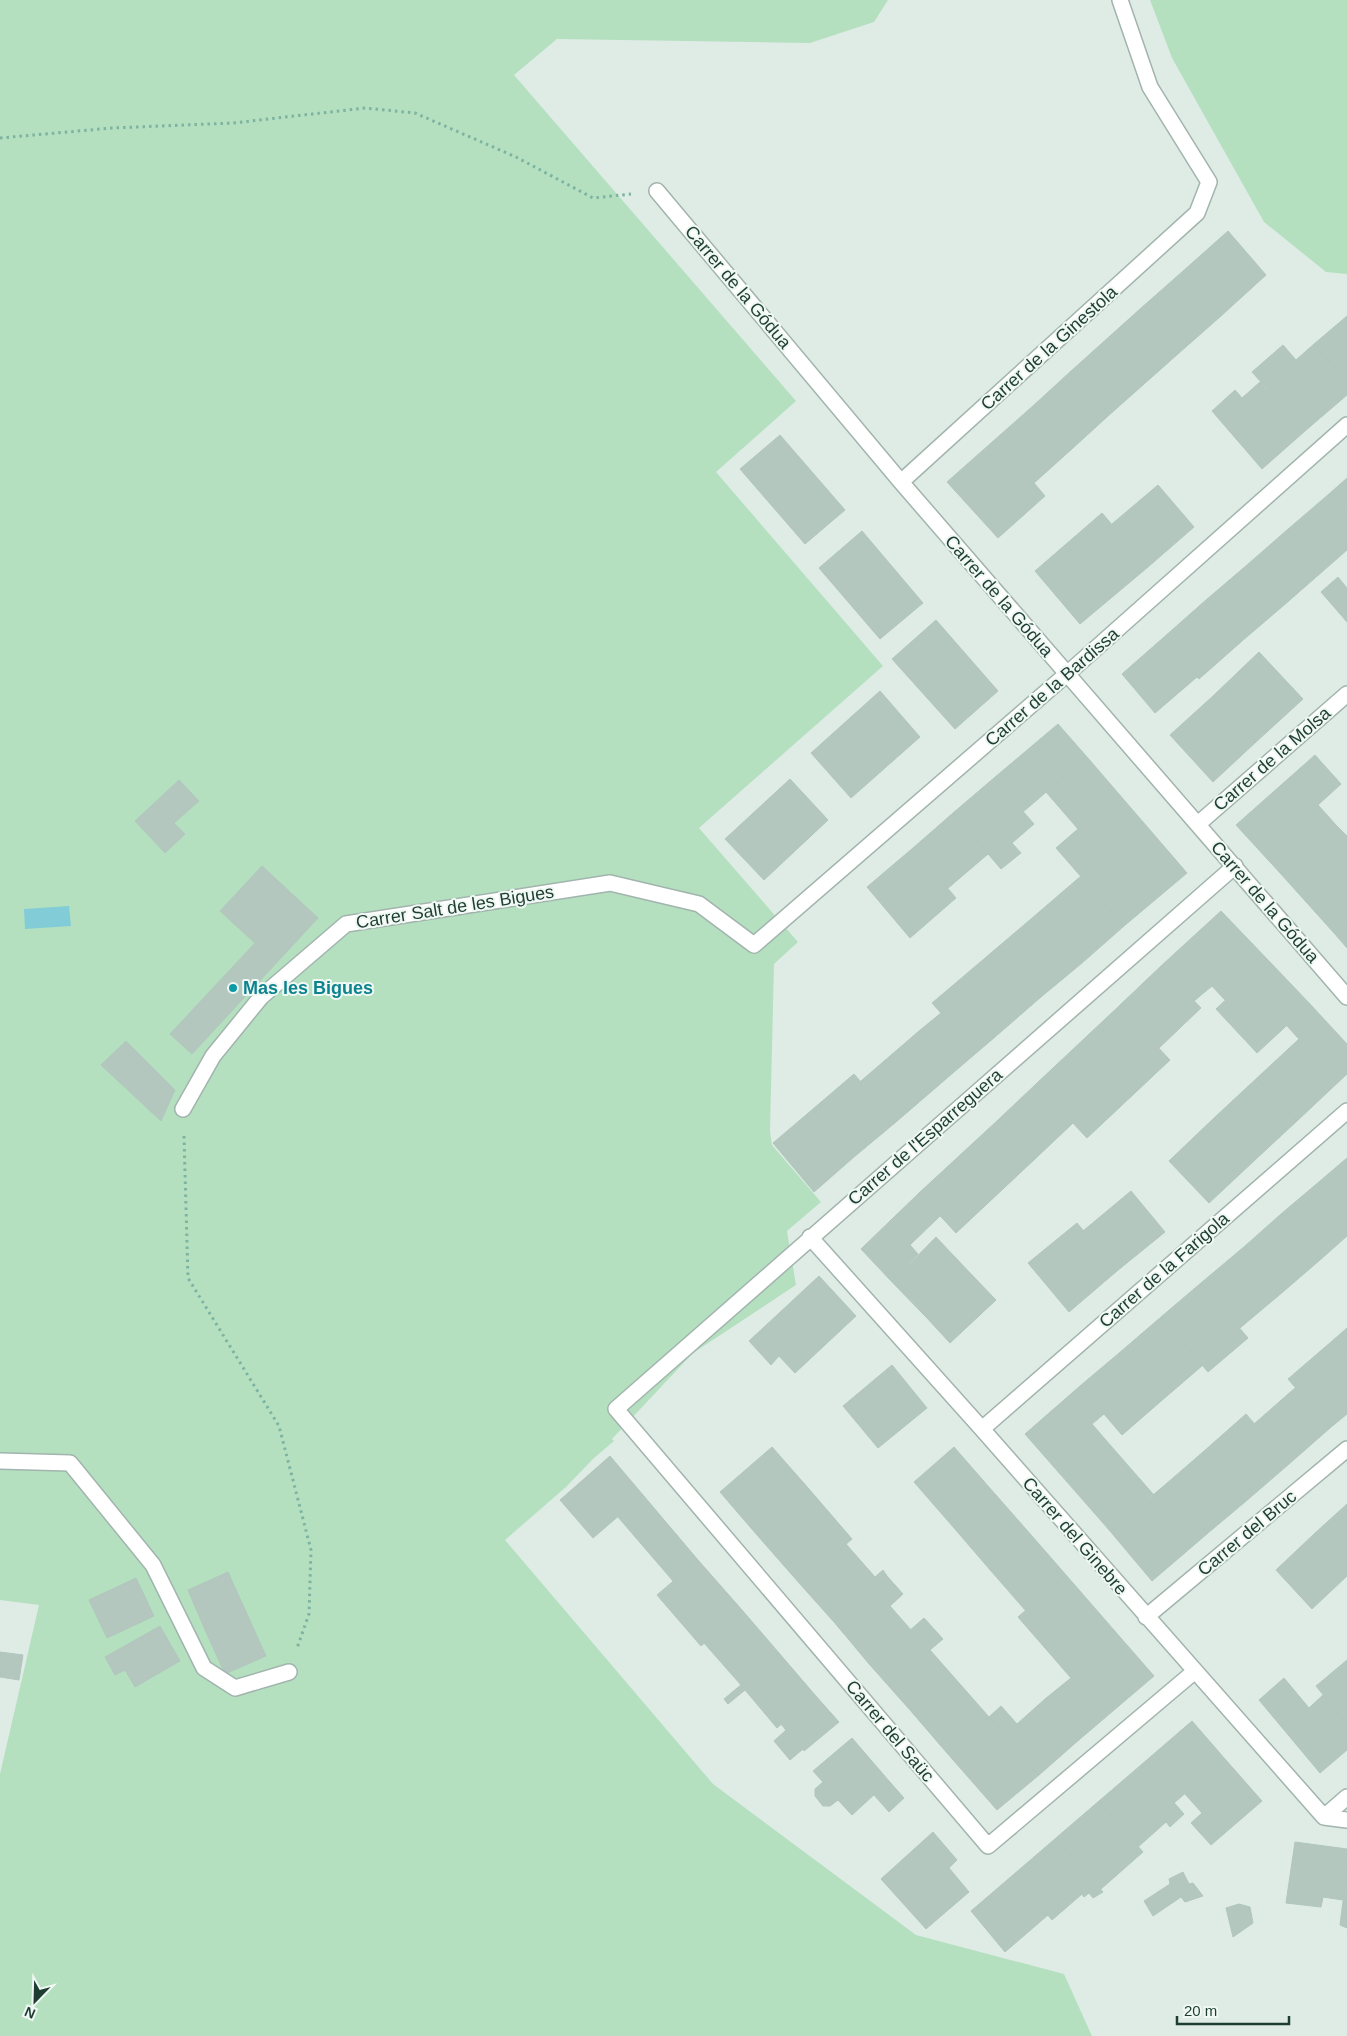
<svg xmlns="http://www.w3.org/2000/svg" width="1347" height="2036" viewBox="0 0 1347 2036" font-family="Arial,sans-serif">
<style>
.green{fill:#b5e0c0}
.water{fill:#81ccd7}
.building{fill:#b4c7bf;stroke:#b1c6bd}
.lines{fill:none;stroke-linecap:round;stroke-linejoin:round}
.street-casing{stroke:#a1b4ad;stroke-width:18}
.path{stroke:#7cb3a1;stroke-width:3;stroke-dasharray:2.5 4;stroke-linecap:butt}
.street{stroke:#fff;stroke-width:15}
.culture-dot{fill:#0f9aa8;stroke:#f0f8f4;stroke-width:2}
.labels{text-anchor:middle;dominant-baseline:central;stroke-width:4;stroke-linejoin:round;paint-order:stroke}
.street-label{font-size:18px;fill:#1e3e34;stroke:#f0f8f4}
.culture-label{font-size:18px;font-weight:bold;fill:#0d838f;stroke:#f0f8f4;text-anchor:start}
</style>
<rect width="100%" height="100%" fill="#dfece6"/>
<path class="green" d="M0,0h888l-14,22 -64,21 -253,-4 -43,36 282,326 -80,71 167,194 -184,162 99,114 -24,22 -4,167 2,14 49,57 -34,29 9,54 -103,68 -81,86 2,2 -20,17 -28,29 -61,53 208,244 203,151 148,39 28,62h-1092v-262l39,-169 -39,-5z
M1150,0h197v274l-21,-2 -62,-50 -92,-164z"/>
<path class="water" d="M69,906l2,20 -46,3 -1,-20z"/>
<path class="building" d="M1228,231l38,44 -45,41 -39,-44z
M1182,272l39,44 -42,37 -39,-44z
M1140,309l39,44 -71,63 -38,-44z
M1347,316v65l-33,-37z
M1314,344l33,37v14l-42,36 -53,-59 31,-27 13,15z
M1070,372l38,44 -35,32 -39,-43z
M1260,382l45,49 -43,38 -50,-58 23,-21 7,8z
M1034,405l39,43 -39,35 11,13 -47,42 -51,-56z
M780,435l65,75 -40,34 -65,-75z
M1347,478v37l-18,-21z
M1158,485l36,42 -46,40 -36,-43z
M1329,494l18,21v35l-24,21 -36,-41z
M1102,513l46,54 -68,57 -45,-53z
M1287,530l36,41 -40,35 -36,-41z
M862,531l61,72 -43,36 -61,-71z
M1247,565l36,41 -41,35 -36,-41z
M1338,577l9,11v34l-26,-30z
M1206,600l36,41 -43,38 -36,-41z
M936,620l62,71 -43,38 -63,-70z
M1163,638l34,39 -42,36 -33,-39z
M1259,652l44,47 -47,43 -43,-46z
M880,691l40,46 -69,61 -40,-45z
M1213,696l43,46 -43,40 -43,-47z
M1058,724l29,33 -64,55 -29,-34z
M1315,755l26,29 -23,21 18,20 -55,49 -45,-49z
M1087,757l100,116 -63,53 -68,-78 22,-19 -32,-37z
M994,778l40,46 -22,19 9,10 -20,16 -48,-56z
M790,779l38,41 -64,60 -39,-41z
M179,780l20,21 -25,22 11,11 -20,19 -30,-32z
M953,813l35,41 -41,35 -34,-41z
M1336,825l11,11v86l-13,11 -53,-59z
M913,848l43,50 -46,40 -43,-51z
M262,866l56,52 -126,136 -22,-20 85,-91 -35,-32z
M1081,876l43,50 -42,37 -44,-50z
M1221,911l47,49 -43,40 -13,-14 -18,15 -33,-35z
M1038,913l44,50 -41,34 -43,-50z
M1347,922v26l-13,-15z
M998,947l43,50 -46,40 -44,-50z
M1268,960l42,44 -53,49 -41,-44z
M1161,966l40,42 -42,40 -40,-42z
M951,987l44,50 -41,35 -35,-41 22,-18 -9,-10z
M1310,1004l37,40v30l-50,47 -40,-43 42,-39 -12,-13z
M1119,1006l51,54 -83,78 -51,-54z
M919,1031l35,41 -58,50 -35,-41z
M126,1041l49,49 -14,31 -60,-56z
M854,1074l42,48 -42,35 -41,-48z
M1257,1078l40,43 -42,39 -41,-42z
M1036,1084l37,39 -38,36 -37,-39z
M813,1109l41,48 -40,35 -41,-49z
M1214,1118l41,42 -46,43 -40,-42z
M998,1120l37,39 -79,74 -37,-40z
M1347,1158v55l-27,-32z
M1320,1181l27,32v23l-27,24 -39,-46z
M1131,1191l34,41 -48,39 -34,-40z
M919,1193l21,23 -30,29 8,9 -26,28 -31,-33z
M1281,1214l39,46 -36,31 -39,-45z
M1077,1223l40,48 -48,41 -41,-49z
M936,1237l36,38 -46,42 -34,-35z
M1245,1246l39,45 -44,37 -39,-45z
M972,1275l24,25 -46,43 -24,-26z
M819,1276l37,40 -61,57 -16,-17 -8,9 -22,-24z
M1201,1283l47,55 -40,34 -47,-55z
M1161,1317l42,48 -43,37 -42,-48z
M1347,1328v33l-16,-19z
M1331,1342l16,19v53l-17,14 -42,-49z
M1118,1354l42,48 -38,33 -42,-49z
M892,1365l35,43 -49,40 -35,-42z
M1080,1386l24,28 -12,10 19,22 -43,37 -43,-49z
M1295,1388l35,40 -41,36 -35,-40z
M1246,1414l43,50 -44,38 -42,-50z
M1111,1446l42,48 -43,37 -42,-48z
M772,1447l37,42 -52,46 -37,-43z
M954,1447l34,39 -40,35 -34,-39z
M1203,1452l42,50 -37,31 -42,-49z
M610,1456l33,39 -50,43 -33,-38z
M1166,1484l42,49 -56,48 -42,-50z
M988,1486l44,50 -41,35 -43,-50z
M809,1489l43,50 -52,45 -43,-49z
M643,1495l55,65 -25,21 -55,-64z
M1347,1504v65l-33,-35z
M1314,1534l33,35v7l-35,33 -36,-39z
M1032,1536l34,39 -40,36 -35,-40z
M846,1544l29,33 8,-7 4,6 -53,46 -34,-38z
M698,1560l44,50 -41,36 -44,-51z
M228,1572l19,42 -41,18 -18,-42z
M1066,1575l40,46 -48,42 -40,-46z
M887,1576l16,18 -13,12 21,24 -41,35 -36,-43z
M136,1578l18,38 -47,22 -18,-38z
M742,1610l37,43 -38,32 -37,-42z
M247,1614l19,42 -41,18 -19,-42z
M924,1618l19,21 -13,11 22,25 -42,35 -40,-45z
M1106,1621l48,55 -74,63 -35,-40 26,-21 -13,-15z
M160,1626l20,35 -45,26 -10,-17 -10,5 -10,-18z
M0,1652l23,3 -4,25 -19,-3z
M779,1653l36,42 -38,33 -32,-38 -17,14 -4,-5z
M1347,1660v64l-31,-38z
M952,1675l37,42 -42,36 -37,-43z
M1284,1678l25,30 14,-13 24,29v26l-27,23 -61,-73z
M815,1695l24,27 -35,29 -1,-2 -13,11 -16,-19 12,-11 -5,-6z
M1045,1699l35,40 -41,36 -50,-58 12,-11 16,18z
M989,1717l50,58 -42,35 -50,-57z
M1192,1721l33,38 -51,44 -33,-38z
M852,1738l37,43 -37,34 -14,-15 -8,6h-7l-8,-10v-7l8,-7 -10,-11z
M1225,1759l37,42 -51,44 -20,-22 11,-10 -17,-19z
M1141,1765l43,49 -14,13 -4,-5 -28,25 -39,-46z
M889,1781l15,17 -15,14 -15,-17z
M1099,1801l44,51 -42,37 -45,-51z
M933,1832l24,28 -8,8 20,24 -43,37 -45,-50z
M1056,1838l47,54 -10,6 -4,-5 -5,4 -2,-3 -30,26 -39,-45z
M1295,1842l52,7v21l-4,30 -20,-3 -2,10 -35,-4z
M1347,1870v58l-7,-3z
M1183,1872l6,12 4,-1 10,13 -18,6 -4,-5 -11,-13 -1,-5z
M1013,1875l35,40 -43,37 -34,-41z
M1170,1884l11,13 -28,19 -9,-15z
M1239,1904l11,3 3,16 -20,14 -7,-29z"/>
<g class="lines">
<g class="street-casing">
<path id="street" d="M657,191l244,291 446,515
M901,482l296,-269 12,-31 -59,-95 -30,-87
M1198,824l149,-130
M183,1109l30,-53 48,-59 85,-73 264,-41 89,21 55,41 313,-271 280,-249
M810,1237l172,192 342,388 23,3
M982,1429l365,-318
M0,1461l70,2 83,102 51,103 31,20 54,-16
M1146,1617l201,-168
M1195,1671l-207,175 -372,-437 619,-543
M1324,1817l23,-20"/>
</g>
<path class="path" d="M0,138l112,-10 121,-5 132,-15 50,5 101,44 77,41 38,-4
M184,1136l4,142 91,148 32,124 -2,64 -12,34"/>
<use href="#street" class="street"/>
</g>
<circle class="culture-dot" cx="233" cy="988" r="5"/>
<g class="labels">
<g class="street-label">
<text transform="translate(738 287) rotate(50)">Carrer de la Gódua</text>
<text transform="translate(1049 348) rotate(-42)">Carrer de la Ginestola</text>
<text transform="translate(999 596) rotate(49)">Carrer de la Gódua</text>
<text transform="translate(1052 687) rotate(-41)">Carrer de la Bardissa</text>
<text transform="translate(1272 759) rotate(-41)">Carrer de la Molsa</text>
<text transform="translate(1265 902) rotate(49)">Carrer de la Gódua</text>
<text transform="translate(455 907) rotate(-9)">Carrer Salt de les Bigues</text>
<text transform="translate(925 1137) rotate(-41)">Carrer de l'Esparreguera</text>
<text transform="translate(1164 1270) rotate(-41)">Carrer de la Farigola</text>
<text transform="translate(1247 1533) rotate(-40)">Carrer del Bruc</text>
<text transform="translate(1075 1536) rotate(49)">Carrer del Ginebre</text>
<text transform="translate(890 1731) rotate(50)">Carrer del Saüc</text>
</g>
<g class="culture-label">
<text x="243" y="988">Mas les Bigues</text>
</g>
</g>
<g transform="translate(35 2001) rotate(203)" stroke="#f0f8f4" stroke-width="4" paint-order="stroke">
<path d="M0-4L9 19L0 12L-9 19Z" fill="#1e3e34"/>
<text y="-8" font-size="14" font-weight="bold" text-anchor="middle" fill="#1e3e34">N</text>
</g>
<path d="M1177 2016v8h112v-8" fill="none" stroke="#1e3e34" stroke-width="2.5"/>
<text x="1184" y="2016" font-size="15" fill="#1e3e34" stroke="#f0f8f4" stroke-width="4" paint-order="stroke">20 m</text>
</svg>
